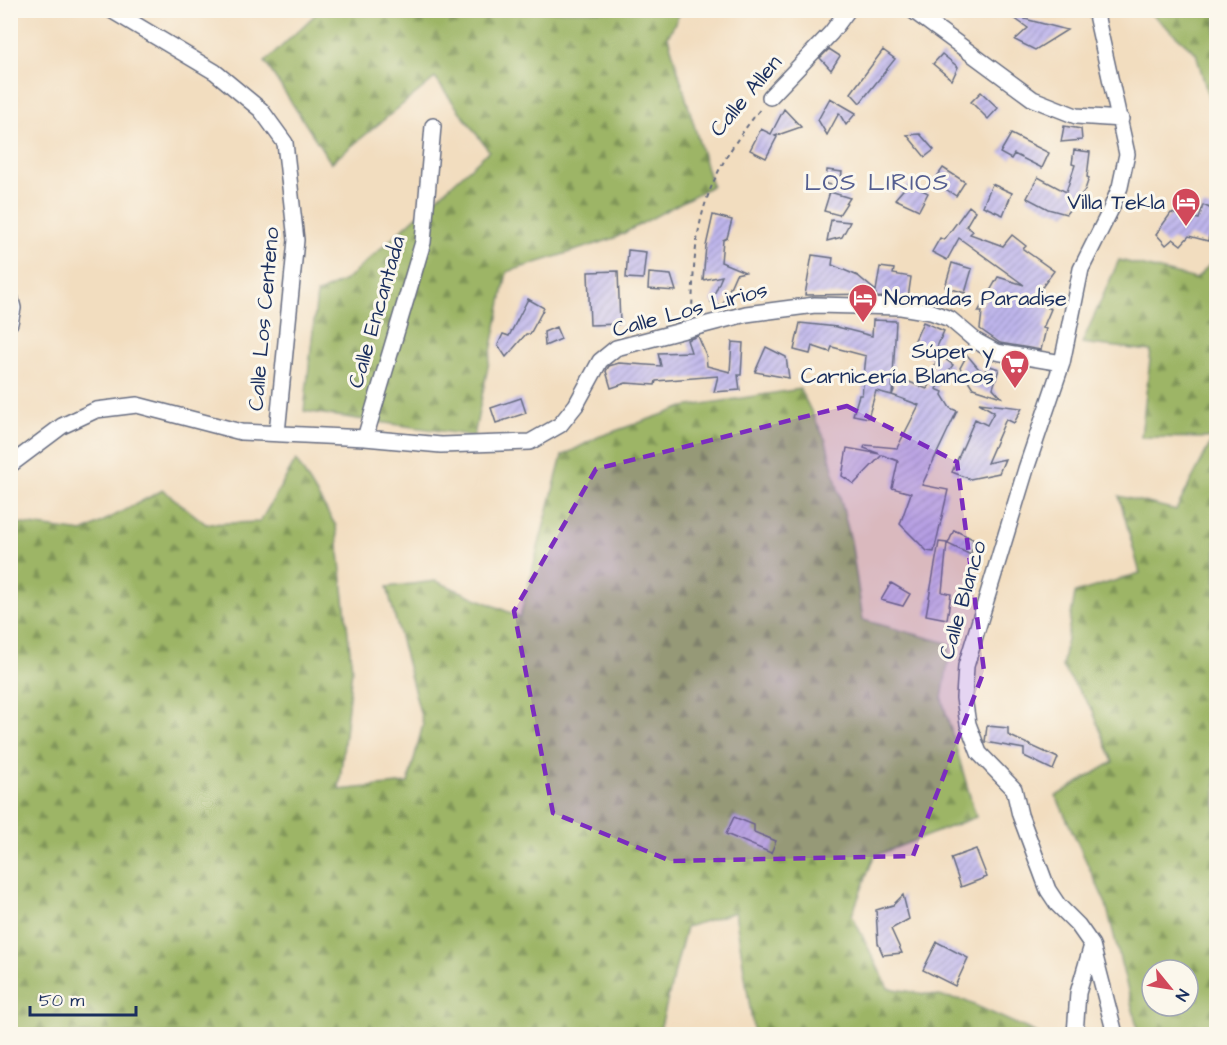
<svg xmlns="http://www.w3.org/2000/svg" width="1227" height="1045" viewBox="0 0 1227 1045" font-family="'Architects Daughter',sans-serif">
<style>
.forest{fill:url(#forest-firs);stroke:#5c7262;stroke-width:1.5;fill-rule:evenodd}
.building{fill:url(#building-hatch)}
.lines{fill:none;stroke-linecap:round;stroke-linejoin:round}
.street-casing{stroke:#666c80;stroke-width:18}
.path{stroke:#666c80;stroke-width:2;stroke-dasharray:4.5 4.5;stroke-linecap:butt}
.street{stroke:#fff;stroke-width:15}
.marked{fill:#7b2cbf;fill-opacity:0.2;stroke:#7b2cbf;stroke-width:4.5;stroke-dasharray:12 8;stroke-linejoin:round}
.labels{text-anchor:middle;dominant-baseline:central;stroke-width:6;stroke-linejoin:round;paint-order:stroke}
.street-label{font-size:22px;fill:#1b2f5e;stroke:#fbf7ec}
.poi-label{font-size:22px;fill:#1b2f5e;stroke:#fbf7ec;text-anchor:end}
.neighbourhood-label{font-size:24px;letter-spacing:1.5px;fill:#545e90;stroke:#fbf7ec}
</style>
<defs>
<pattern id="forest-firs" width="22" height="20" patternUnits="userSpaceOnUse" patternTransform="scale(1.5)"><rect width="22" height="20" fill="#9db566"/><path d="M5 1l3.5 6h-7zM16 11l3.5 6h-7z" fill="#7f9457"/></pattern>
<pattern id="building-hatch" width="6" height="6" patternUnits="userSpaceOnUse" patternTransform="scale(1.5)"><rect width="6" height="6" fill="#bfb6ec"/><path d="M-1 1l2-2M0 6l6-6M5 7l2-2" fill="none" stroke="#9a94c2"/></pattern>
</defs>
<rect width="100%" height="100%" fill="#fbf7ec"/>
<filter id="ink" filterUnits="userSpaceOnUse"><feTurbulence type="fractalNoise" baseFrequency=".0167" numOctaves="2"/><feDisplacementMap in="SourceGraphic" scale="12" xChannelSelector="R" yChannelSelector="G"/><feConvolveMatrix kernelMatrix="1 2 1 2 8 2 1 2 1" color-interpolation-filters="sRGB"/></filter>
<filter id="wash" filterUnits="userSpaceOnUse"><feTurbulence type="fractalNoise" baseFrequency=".008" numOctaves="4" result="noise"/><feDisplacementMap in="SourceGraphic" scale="24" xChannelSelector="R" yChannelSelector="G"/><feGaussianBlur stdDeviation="1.35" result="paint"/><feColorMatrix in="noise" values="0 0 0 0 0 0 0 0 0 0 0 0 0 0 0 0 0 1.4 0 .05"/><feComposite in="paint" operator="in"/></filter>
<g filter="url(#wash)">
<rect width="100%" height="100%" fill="#f2ddbf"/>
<path class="forest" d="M319,11h362l-13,26 44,149 -97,52 -108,34 -33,164 -170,-25 13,-117 30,-15 142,-128 -54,-73 -104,85 -66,-101z
M1148,11h68v113l-20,-71z
M1216,258v776h-77l-33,-130 -50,-108 57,-34 -21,-53 -30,-42 13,-74 65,-20 -21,-77 57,14 37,-72 -72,-1 10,-86 -69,-8 37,-83 77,19zM1152,970h36v36h-36z
M800,389l26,52 25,100 12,79 88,24 -9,55 34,118 -102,39 -22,59 36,73 75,12 76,34h-285l-19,-122 -49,15 -27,107h-648l-1,-514 5,3 68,9 80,-42 43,34 54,-2 36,-62 40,66 16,143 -13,121 69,-7 15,-59 -36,-137 49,-6 84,36 42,-161 36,-19 86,-30z"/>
<g id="blocks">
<path class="building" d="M1003,10h28l-6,9 42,11 -32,20 -20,-10 13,-12z
M829,49l11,7 -9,14 -11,-12z
M883,50l12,9 -35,44 -9,-10z
M942,54l16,13 -6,13 -19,-16z
M981,92l17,16 -10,11 -17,-17z
M830,98l26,15 -10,12 -7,-12 -12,22 -9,-15z
M784,109l17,18 -26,9 2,1 -11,21 -16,-8 11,-21 10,5z
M1064,126l17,3 1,11 -21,2z
M920,134l14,16 -9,7 -18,-22z
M1011,134l38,19 -7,15 -28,-14 -3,5 -11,-6z
M1074,150l16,2 -3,25 2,1 -4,12 -19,24 -18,-5 -21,-11 11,-21 28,15 9,-27 -3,-1z
M943,168l22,14 -9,14 -22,-15z
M827,170l15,2 -2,14 -14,-2z
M909,183l19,10 -9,17 -24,-11z
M992,184l20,9 -9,22 -20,-9z
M830,192l20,6 -11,17 -15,-4z
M1203,205l11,5 -6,31 -19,-5 -8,9 -8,-6 -7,6 -10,-11 15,-21 28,6z
M969,206l6,5 -9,15 7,5 -3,3 33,12 9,-11 14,11 -3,3 31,22 -22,30 19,8 -8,19 3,1 -5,21 -41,-7 -20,-14 2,-17h-4l20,-35 26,8 -65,-47 -12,22 -15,-8 8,-14 4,2z
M713,215l19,5 -5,18 -4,2 -2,22 24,10 -9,2 -14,32 -11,-4 11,-26 -19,4 3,-34z
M831,220l19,2 -8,15 -15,4z
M628,250l18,2 -3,27 -17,-1z
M812,255l21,3 -1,7 26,11 18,15 4,-24 14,2 -1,5 18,3 -3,21 -32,-1v-3l-71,1z
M952,263l20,6 -7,24 -20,-6z
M618,271l2,53 -30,1 -2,-53z
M649,273l22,2 5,16 -28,-2z
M528,299l16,9 -14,26h-4l-20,23 -8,-12 5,-11 6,2z
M873,320l23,1 -4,74 -16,-4 -8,27 -15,-3 6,-20h3l4,-39 -34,-9 -2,5 -18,-6 -2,8 -16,-4 6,-27 37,4 35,9z
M923,322l21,9 -12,27 -21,-9z
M556,327l5,12 -16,7 -1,-14z
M698,336l8,19 1,11 23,6 2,-30 11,1 -2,32h-3l2,15 -26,2 4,-16 -62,5 -1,4 -29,-2 -15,5 -5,-17 3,-5 10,-3 42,3 -3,-13 33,-1 -4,-12z
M766,347l20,10 3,21 -34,-6z
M967,355l17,20 3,-10 12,4 -6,19 8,9 -28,-9 -13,-20z
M941,356l12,9 -17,24 7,3 -1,3 8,13 7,3 -35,74 26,5 -14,62 -7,-1 -27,-27 11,-31 -19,-5 6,-27 -16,-6 -28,29 -12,-8 5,-28 33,6 -16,-6 1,-3 32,3 22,-43 -27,-10 7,-17 28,11 9,-20 -3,-2z
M521,398l5,15 -30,10 -5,-15z
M979,403l43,5 -8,15 -8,-4 -19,44 18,-4 -6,14 -29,6 -18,-7 23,-53 12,6 7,-13z
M954,530l19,9 -2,16 -23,-11z
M939,542l8,1 -5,49 9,2 -4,25 -21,-4z
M891,583l19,11 -7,12 -22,-6z
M987,726l21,2v7l50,23 -5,12 -29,-14v-7l-39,-7z
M734,817l20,8v7l22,9 -5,12 -45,-19z
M976,849l11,28 -26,10 -10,-29z
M903,895l6,24 -18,10 11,24 -19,2 -5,-12 -2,-33 17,-5z
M937,942l31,16 -13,28 -32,-16z"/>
</g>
</g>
<g filter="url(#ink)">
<use href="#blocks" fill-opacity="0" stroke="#666c80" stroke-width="1.5"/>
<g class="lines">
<g class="street-casing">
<path id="street" d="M111,10l104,62 46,38 24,33 11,97 -19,193
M912,10l121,89 43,17 45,3
M1095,10l32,144 -7,33 -9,22 -30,60 -19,94 -36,106 -60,197 -2,32 4,26 11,29 35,36 6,26 28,75 10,15 20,20 14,20 23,89
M770,97l61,-64 17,-23
M10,296l3,12 -3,15
M365,438l58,-196 10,-116
M10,465l52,-39 34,-16 41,-5 104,27 124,6 76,7 89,-3 30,-17 16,-20 24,-44 16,-13 130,-34 69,-9 86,2 30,5 19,7 26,22 20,11 66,11
M1075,1034l3,-41 14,-48"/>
</g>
<path class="path" d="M692,314c2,-92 10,-133 70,-207"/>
<use href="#street" class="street"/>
</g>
</g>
<path class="marked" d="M847,406l110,56 27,209 -71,185 -242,5 -118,-48 -39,-202 82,-142z"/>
<defs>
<g id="hotel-pin" transform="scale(1.5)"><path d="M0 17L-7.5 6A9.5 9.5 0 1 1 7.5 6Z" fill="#d1495b" stroke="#fbf7ec"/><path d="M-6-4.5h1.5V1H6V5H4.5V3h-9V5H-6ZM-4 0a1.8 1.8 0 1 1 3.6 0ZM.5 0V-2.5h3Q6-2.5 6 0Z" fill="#fff"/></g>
<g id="supermarket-pin" transform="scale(1.5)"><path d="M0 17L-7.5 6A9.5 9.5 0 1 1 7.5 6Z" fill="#d1495b" stroke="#fbf7ec"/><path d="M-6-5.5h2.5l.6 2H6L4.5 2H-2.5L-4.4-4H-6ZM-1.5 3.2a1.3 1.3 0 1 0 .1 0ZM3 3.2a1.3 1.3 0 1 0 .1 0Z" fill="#fff"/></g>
</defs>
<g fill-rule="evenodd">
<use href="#hotel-pin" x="1186" y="202"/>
<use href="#hotel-pin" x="863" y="298"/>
<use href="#supermarket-pin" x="1015" y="364"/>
</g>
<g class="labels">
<g class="street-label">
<text transform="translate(746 96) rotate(-50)">Calle Allen</text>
<text transform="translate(690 310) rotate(-15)">Calle Los Lirios</text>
<text transform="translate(377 312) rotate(-74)">Calle Encantada</text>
<text transform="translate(264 319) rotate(-85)">Calle Los Centeno</text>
<text transform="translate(963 600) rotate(-74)">Calle Blanco</text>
</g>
<g class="poi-label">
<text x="1165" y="202">Villa Tekla</text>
<text x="884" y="298" text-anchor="start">Nomadas Paradise</text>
<text x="994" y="351">Súper y<tspan x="994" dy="25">Carnicería Blancos</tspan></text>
</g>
<g class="neighbourhood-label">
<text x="877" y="183">LOS LIRIOS</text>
</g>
</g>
<rect width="1227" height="1045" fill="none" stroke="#fbf7ec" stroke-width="36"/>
<g transform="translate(1170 988) rotate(120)"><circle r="28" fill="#fbf7ec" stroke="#a1a7b3" stroke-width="1.5"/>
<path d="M0-4.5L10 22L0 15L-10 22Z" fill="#d1495b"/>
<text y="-9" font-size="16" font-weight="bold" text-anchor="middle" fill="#1b2f5e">N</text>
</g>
<path d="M30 1006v9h106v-9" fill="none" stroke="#1b2f5e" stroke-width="3"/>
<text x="39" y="1006" font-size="18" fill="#1b2f5e" stroke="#fbf7ec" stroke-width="4.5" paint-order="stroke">50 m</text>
</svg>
